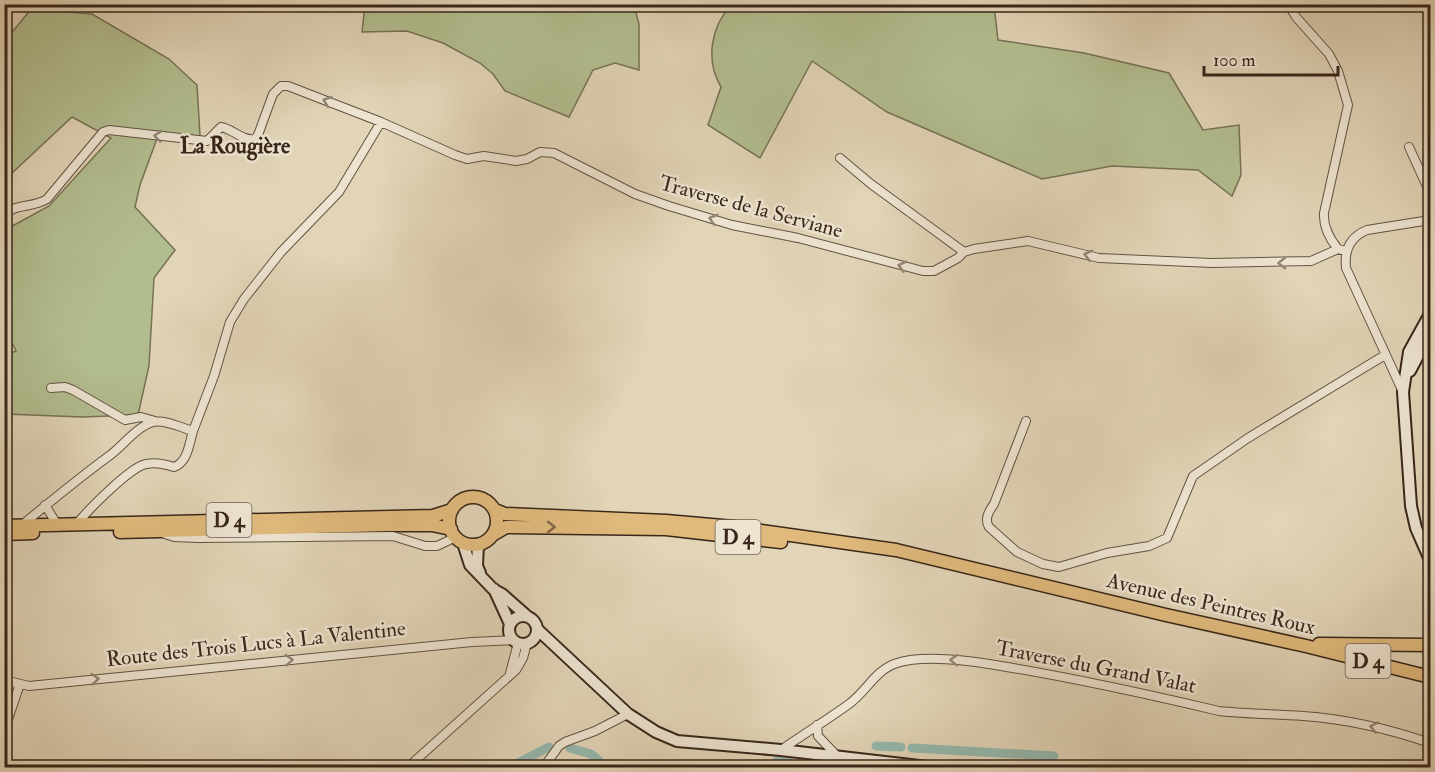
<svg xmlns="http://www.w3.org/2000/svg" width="1435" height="772" viewBox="0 0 1435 772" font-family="'IM FELL Double Pica',serif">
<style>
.green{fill:#b2bd8f;stroke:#767254;stroke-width:1.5}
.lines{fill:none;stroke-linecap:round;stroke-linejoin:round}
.canal{stroke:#94b8ad;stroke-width:9}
.street-casing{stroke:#635241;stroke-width:10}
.secondary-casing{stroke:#39271a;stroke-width:14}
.primary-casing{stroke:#39271a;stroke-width:15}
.street{stroke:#ece3d0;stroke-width:8}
.secondary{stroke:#ece3d0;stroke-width:10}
.primary{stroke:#e0ba7c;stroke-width:12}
.oneway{stroke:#928575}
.oneway2{stroke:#846946}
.labels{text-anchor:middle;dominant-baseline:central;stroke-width:5;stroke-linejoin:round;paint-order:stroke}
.shield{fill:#ece3d0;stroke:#6f5f51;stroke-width:1.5}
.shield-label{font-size:20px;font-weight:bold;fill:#39271a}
.street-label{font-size:21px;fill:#39271a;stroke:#ece3d0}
.neighbourhood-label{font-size:22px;font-weight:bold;fill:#39271a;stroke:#ece3d0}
</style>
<rect width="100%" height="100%" fill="#e1d4b7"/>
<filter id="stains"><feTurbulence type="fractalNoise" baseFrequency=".00333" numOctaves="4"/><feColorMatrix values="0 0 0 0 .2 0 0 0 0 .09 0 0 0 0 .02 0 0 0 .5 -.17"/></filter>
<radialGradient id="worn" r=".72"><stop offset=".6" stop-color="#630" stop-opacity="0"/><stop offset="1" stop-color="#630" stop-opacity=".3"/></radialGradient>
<path class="green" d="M365,5h269l5,19v46l-24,-7 -22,7 -24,47 -64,-26 -12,-17 -13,-11 -37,-20 -36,-12 -45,1z
M731,5h263l4,35 86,13 85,20 34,57 36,-5 2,50 -9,21 -34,-26 -86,-4 -70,13 -155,-67 -75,-51 -52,97 -52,-33 13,-38c-16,-27 -10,-60 10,-82z
M31,9l61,5 77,45 28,26 3,51 -41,-3 -19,52 -5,22 40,43 -21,28 -5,88 -11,49 -56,2 -77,-3v-59l11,-4 -11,-23v-98l44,-24 62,-68 -39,-21 -60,56 -7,-13v-119z"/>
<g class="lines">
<path class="canal" d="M876,746l25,1
M570,748l21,6 16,14
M912,748l142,8
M777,761l12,1
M804,764l41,4
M508,768l41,-21"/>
<g class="street-casing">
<path id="street" d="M1288,4l8,13 33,37 9,17 10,34 -24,108c-1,14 5,25 14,36l8,2
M1409,147l21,46
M840,158l31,26 93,68
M4,215c12,-12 29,-7 43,-16l56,-67 6,-2 98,11 14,-14c12,2 21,14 34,12l3,-4 15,-41 8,-8h7l93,36 74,33 12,4 17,-3 32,5 11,-2 13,-7 14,1 81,41 34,12 63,19 66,13 125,33h11l24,-13 6,-6 10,-3 54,-8 71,17 113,5 99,-2 27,-12
M51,388l14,-1 8,3 52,30 16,-3 14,4
M1402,390l-56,-122c-2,-18 4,-31 21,-38l63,-10
M1026,421l-32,83c-5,7 -10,15 -5,23l28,25 26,12 16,3 48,-14 42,-7 18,-8 26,-62 55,-38 137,-83
M45,505l13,21
M22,525c29,-24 57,-47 87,-69 14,-10 27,-29 44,-34 11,-3 29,6 40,9l21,-55 16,-54 14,-23 37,-47 58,-60 42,-70
M76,525c11,-14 54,-58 70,-61 9,-2 19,0 28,3 14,-5 15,-23 19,-36
M165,534l9,3 24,1 195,-2 32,10h12l19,-9
M510,673l8,-30
M4,680l25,6 443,-44 41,-2
M817,725l1,11 20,21
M4,731l16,-47
M781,750c23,-16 46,-30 68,-46 18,-13 26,-34 48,-41 28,-9 75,-2 104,3 73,12 146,28 218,45 28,3 56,3 84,5 44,3 86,13 127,27
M407,768l109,-98 7,-12 4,-15
M543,768l16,-22 6,-4 30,-11 33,-17"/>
</g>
<g class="secondary-casing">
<path id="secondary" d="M1430,314l-21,38 -6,40 8,114 5,22 14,32
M1410,371l20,-38
M463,543l7,22 23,24 9,5 26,23
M478,544l-1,22 3,7
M494,589l16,35
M509 630a14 14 0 1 1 28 0a14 14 0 1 1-28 0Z
M537,629l91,85 28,18 21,9 104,9 156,18"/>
</g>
<g class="primary-casing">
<path id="primary" d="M449 521a24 24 0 1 1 48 0a24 24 0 1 1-48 0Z
M495,510l10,4 161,7 68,6 162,23 270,65 140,31 124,31
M4,526l429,-10 19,-6
M120,532l269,-7h43l19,4
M4,534l29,-1
M494,534l12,-7 160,2 115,13
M1319,644l111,1"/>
</g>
<use href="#street" class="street"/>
<use href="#secondary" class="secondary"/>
<use href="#primary" class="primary"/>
</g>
<defs><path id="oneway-chevron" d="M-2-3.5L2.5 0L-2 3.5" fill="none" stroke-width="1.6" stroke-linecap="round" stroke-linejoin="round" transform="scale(1.5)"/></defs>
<g class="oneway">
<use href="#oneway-chevron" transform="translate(327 101) rotate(-159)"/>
<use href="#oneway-chevron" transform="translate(158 136) rotate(-173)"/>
<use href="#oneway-chevron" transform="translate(713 219) rotate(-164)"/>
<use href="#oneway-chevron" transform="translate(1088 255) rotate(-166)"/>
<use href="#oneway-chevron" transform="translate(1282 263) rotate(179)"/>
<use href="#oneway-chevron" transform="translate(902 266) rotate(-165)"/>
<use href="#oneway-chevron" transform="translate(289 660) rotate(-5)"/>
<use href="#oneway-chevron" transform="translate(954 660) rotate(-177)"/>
<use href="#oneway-chevron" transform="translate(95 679) rotate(-5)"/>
<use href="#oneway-chevron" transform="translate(1374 727) rotate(-168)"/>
</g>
<use class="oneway2" href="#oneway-chevron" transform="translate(551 527)"/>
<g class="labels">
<g class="shield">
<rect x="206.5" y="503" width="45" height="34" rx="4.5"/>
<rect x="715.5" y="520" width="45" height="34" rx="4.5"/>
<rect x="1345.5" y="644" width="45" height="34" rx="4.5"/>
</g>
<g class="shield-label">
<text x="229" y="520">D 4</text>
<text x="738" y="537">D 4</text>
<text x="1368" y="661">D 4</text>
</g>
<g class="street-label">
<text transform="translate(751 207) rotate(15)">Traverse de la Serviane</text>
<text transform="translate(1211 604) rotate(13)">Avenue des Peintres Roux</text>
<text transform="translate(256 644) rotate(-6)">Route des Trois Lucs à La Valentine</text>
<text transform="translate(1096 667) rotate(11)">Traverse du Grand Valat</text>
</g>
<g class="neighbourhood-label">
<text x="235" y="146">La Rougière</text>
</g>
</g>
<rect width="1435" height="772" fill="none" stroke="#e1d4b7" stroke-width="24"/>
<rect x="6" y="6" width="1423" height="760" fill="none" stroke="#39271a" stroke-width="3"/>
<rect x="12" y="12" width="1411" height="748" fill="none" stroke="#39271a" stroke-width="1.5"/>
<path d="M1204 66v9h134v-9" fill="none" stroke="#39271a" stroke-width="3"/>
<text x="1213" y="66" font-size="18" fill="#39271a" stroke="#ece3d0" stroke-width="4.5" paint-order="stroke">100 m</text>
<rect width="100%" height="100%" filter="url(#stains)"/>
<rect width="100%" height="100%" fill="url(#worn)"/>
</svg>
